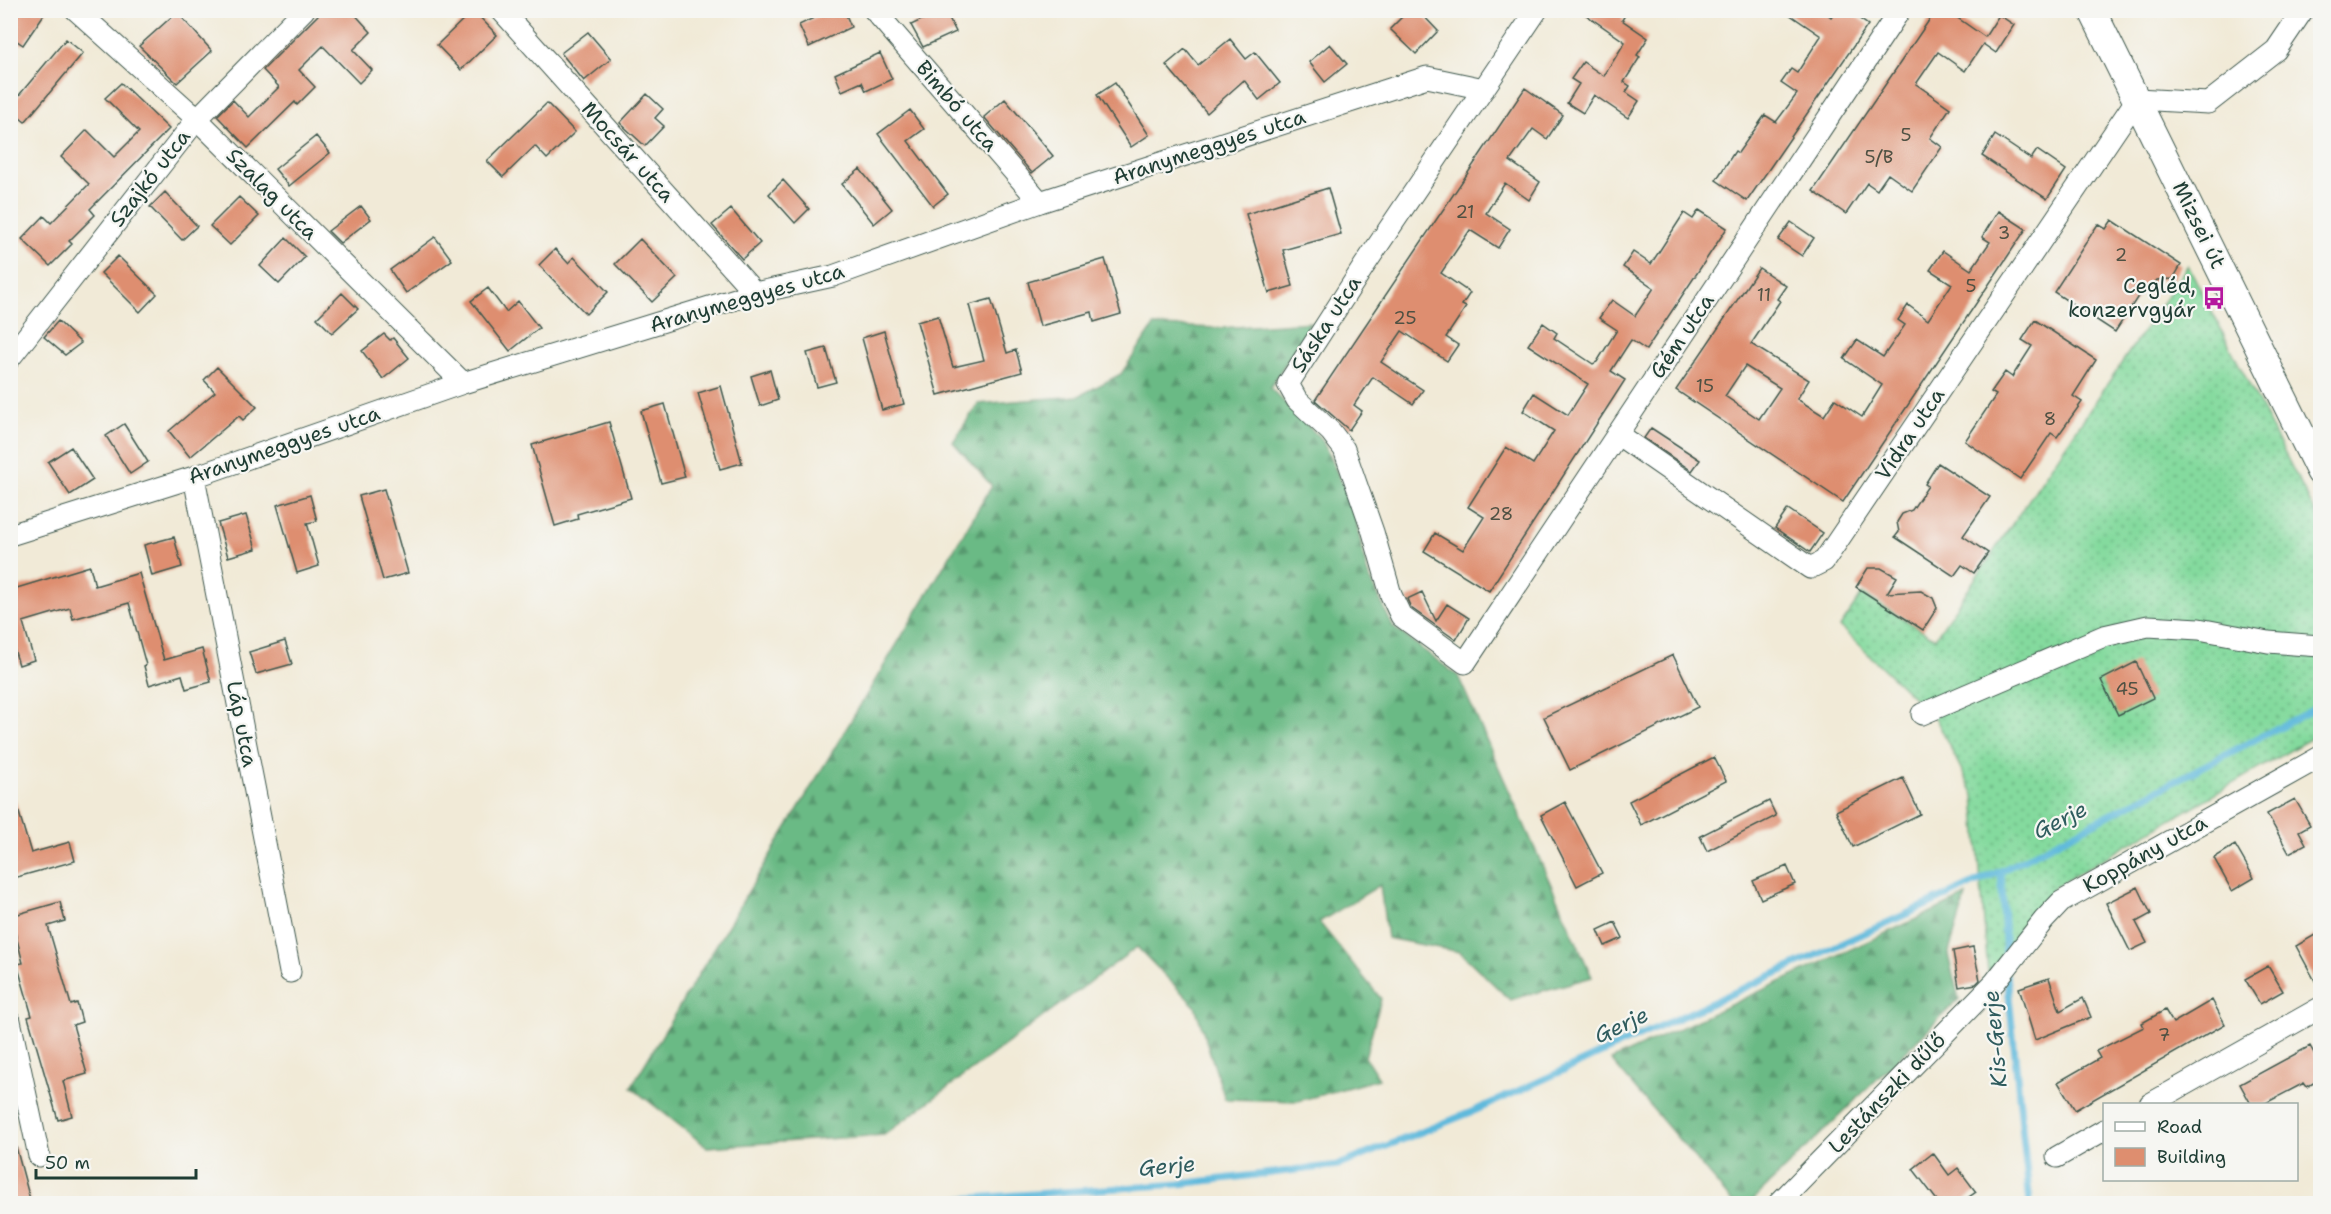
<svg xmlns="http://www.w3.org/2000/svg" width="2331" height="1214" viewBox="0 0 2331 1214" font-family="'Shantell Sans',sans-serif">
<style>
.grass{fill:url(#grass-dots);stroke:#528c69;stroke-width:1.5}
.forest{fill:url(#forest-firs);stroke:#457c5c;stroke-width:1.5}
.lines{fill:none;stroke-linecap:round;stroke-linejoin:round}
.stream{stroke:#5eb9dc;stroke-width:7}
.building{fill:#de8e6f;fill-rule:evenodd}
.minor-casing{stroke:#3e574c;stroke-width:23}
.major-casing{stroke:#3e574c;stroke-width:29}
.minor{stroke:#fff;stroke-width:21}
.major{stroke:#fff;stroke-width:27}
.labels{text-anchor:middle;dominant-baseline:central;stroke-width:4.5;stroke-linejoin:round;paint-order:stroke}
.number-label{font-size:18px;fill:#4f5143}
.street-label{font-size:21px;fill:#1f3d34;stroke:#f6f6f2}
.poi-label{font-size:21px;fill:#1f3d34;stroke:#f6f6f2;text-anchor:end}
.water-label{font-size:22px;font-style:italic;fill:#2f5c5e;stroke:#f6f6f2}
</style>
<defs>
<pattern id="grass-dots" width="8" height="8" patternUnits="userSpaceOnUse" patternTransform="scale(1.5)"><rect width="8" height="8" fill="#84da9e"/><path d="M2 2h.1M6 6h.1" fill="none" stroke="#6bb282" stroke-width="1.8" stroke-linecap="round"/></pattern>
<pattern id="forest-firs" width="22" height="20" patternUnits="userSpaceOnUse" patternTransform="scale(1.5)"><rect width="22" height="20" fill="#6bba85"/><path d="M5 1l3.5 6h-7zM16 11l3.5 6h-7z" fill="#57986e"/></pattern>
</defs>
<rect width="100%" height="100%" fill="#f6f6f2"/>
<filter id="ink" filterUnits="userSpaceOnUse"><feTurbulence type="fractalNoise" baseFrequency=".0167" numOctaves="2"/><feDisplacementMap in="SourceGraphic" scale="12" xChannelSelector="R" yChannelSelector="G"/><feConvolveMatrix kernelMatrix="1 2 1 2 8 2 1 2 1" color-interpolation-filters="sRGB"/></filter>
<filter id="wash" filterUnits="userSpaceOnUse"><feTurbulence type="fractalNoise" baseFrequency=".008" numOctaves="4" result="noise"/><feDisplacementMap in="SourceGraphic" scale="24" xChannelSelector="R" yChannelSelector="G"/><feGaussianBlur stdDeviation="1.35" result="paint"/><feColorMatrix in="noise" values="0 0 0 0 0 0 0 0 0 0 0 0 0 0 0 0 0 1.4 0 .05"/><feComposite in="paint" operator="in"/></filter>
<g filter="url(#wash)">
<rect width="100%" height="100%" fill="#f1ead7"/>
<path class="grass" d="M2188,265l132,257v211l-267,155 -65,86 -14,-179 -38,-76 -96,-92 22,-33 73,44z"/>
<path class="forest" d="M1311,322l-41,66 52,52 31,67 14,65 26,55 65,49 134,301 -82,23 -50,-48 -73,-14 -7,-53 -61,37 62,77 -16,58 14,22 -81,22 -73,-2 -30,-93 -58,-59 -253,188 -177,12 -76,-60 361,-601 -39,-44 25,-38 101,-8 42,-22 33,-48 67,2z
M1966,896l-18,59 11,44 -209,204h-17l-122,-143z"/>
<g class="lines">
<path class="stream" d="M2001,871l5,88
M2007,976l23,228
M887,1204l292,-20 160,-19 135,-54 527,-240 319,-165"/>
</g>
<g id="blocks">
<path class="building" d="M10,10h37l-24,35 -13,-9z
M323,10h28l20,22 -18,18 19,20 -13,13 -36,-37 -24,24 16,17 -18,18 -2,-3 -47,46 -31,-32 16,-16 16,17 30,-30 -16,-17z
M473,10l24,25 -36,35 -24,-25z
M830,10h14l7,17 -42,20 -10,-22z
M942,10h3l11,22 -33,15 -12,-22z
M1409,10h9l20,21 -22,23 -26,-25z
M1579,10h49l-6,10 26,18 -11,17 3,2 -16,25 6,4 -4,6 13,9 -11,17 -34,-23 -11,18 -16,-10 12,-19 -8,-5 12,-17 21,14 21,-34z
M1783,10h39l9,7 5,-7h11l21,15 -121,176 -31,-21 19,-29 3,2 27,-38 11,7 21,-28 -16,-11 10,-14 6,4 24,-37z
M1936,10h10l39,27 14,-22 15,10 -18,28 -13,-9 -18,27 -27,-19 -22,32 34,24 -20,30 12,9 -30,44 -24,-17 -11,16 -10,-7 -21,31 -33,-23z
M177,12l35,39 -35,32 -38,-37z
M588,32l23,27 -27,22 -23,-28z
M66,39l17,14 -58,69 -15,-12v-4z
M1230,39l16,20 9,-7 25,31 -21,17 -15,-20 -37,33 -41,-48 19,-16 13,16z
M1330,44l17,20 -22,18 -16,-20z
M880,53l12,26 -26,12 -4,-9 -20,9 -7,-17z
M121,83l48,46 -79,80 5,6 -26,26 3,3 -22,22 -28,-27 22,-23 7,7 38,-39 -28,-27 26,-27 27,27 25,-25 -34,-34z
M1115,83l34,52 -18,12 -34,-52z
M1525,88l38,27 -16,24 -14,-10 -23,32 30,21 -11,18 -24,-17 -19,30 24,16 -12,19 -28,-18 -29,43 29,20 -8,12 4,2 -20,30 12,8 -11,16 -45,-30 -21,31 42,28 -10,14 -40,-27 -19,28 8,6 -13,19 -34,-30z
M647,94l16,15 -8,9 9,8 -19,20 -25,-23z
M1005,99l48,57 -21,17 -48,-56z
M547,103l28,29 -28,27 -12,-13 -32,31 -16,-16z
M910,110l14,19 -16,12 40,53 -15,12 -55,-72z
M1995,135l36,24 6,-9 29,20 -19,29 -65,-43z
M316,136l14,17 -41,33 -14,-17z
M860,169l32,40 -18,15 -32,-40z
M783,180l26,29 -14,14 -26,-29z
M1328,188l13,46 -58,16 10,36 -24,7 -23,-79z
M165,192l32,34 -15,14 -32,-33z
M239,197l20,19 -29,29 -20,-19z
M361,206l10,13 -31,24 -12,-12z
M731,209l29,34 -18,16 -30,-34z
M1699,210l28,18 -81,122 -15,-10 -20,31 14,9 -136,211 -65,-40 11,-18 28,17 21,-33 -16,-10 38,-60 27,17 21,-33 -31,-20 11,-18 34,22 20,-31 -60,-39 15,-22 14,10 -3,5 39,26 4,-2 20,-32 -18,-12 13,-18 23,16 19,-28 -31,-21 10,-15 18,12 33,-51 9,6z
M1998,211l28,18 -183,273 -167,-112 83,-122 27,18 -9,13 3,2 -29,43 58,36 -12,19 27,17 11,-17 27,18 20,-32 -38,-26 13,-19 26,17 22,-32 -7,-5 10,-15 20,15 24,-36 -22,-14 13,-19 28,19 19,-28 -8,-5zM1745,366l35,22 -21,31 -34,-23z
M2112,220l69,45 -8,14 -16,1 -8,11 -5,-4 -29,45 -61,-40 44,-68 8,5z
M1791,222l23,16 -12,18 -24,-16z
M435,237l17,23 -46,33 -16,-23z
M286,238l19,19 -26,27 -19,-18z
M640,239l37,39 -25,24 -37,-38z
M555,249l13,14 6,-6 34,35 -22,22 -47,-49z
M118,256l39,38 -17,18 -39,-39z
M1105,259l16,55 -27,8 -2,-10 -52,14 -12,-44z
M488,288l18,24 12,-11 21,27 -29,23 -39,-50z
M342,293l16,16 -26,24 -15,-15z
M991,299l16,54 9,-3 6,22 -84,23 -21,-73 21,-6 15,51 31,-7 -15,-55z
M2035,320l61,40 -23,36 9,6 -25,35 -6,-4 -31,46 -55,-38 31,-46 -5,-3 14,-20 7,5 20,-31 -10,-6z
M58,321l23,22 -16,12 -21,-18z
M884,331l20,73 -22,6 -20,-72z
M384,334l6,6 3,-2 16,20 -26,21 -21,-28z
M826,348l10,34 -19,5 -10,-34z
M217,367l40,40 -14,13 -4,-4 -49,41 -21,-26 46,-39 -11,-12z
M770,370l8,30 -18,6 -9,-30z
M721,386l21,77 -22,6 -22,-76z
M665,404l20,73 -24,6 -20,-72z
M609,422l22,76 -54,16 1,5 -23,7 -23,-81z
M124,424l24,38 -18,12 -24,-38z
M1651,428l49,32 -8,11 -48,-33z
M71,447l22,33 -23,15 -22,-33z
M1938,463l52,34 -27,39 25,17 -14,20 -12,-8 -8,11 -59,-39 4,-5 -2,-10 5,-8 10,-4 16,-24 -3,-2z
M384,489l24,84 -25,7 -24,-84z
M310,495l7,26 -10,2 12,43 -22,7 -20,-68z
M1788,509l35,24 -13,19 -35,-24z
M246,515l10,34 -28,8 -10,-34z
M174,537l8,30 -30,9 -8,-31z
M90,566l5,20 44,-13 25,87 38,-11 9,33 -25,7 -4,-14 -33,10 -5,-19 2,-1 -17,-62 -56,16 -3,-11 -47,14 11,38 -15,5 -9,-29v-46z
M1868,568h13l16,9 -10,16 34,-2 12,7 4,10 -14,22 -67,-43z
M1422,592l14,29 11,-17 22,14 -13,22 -45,-32 -4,-9z
M285,641l7,23 -36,10 -7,-22z
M1673,655l25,52 -128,63 -26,-53z
M2136,662l17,36 -35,17 -17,-35z
M1714,757l12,24 -85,44 -12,-24z
M1903,778l17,36 -67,33 -17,-36z
M10,799h5l16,54 39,-11 5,19 -65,18z
M2295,799l15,26 -11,6 7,13 -17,9 -22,-39z
M1769,801l7,15 -69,35 -7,-15z
M1565,802l37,71 -25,13 -36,-71z
M2235,845l19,33 -22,13 -18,-33z
M1787,866l8,18 -34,15 -8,-18z
M2138,887l13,27 -15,8 11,21 -17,8 -24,-48z
M60,902l5,19 -17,5 23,79 6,-2 5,19 -9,3 14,49 -24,7 9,35 -14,4 -30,-103 4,-1 -15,-52 6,-1 -12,-47z
M1615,922l8,16 -18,8 -7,-16z
M2320,932v58l-24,-44z
M1973,947l7,33 -4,4 -17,3 -6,-36z
M2268,966l15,25 -23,13 -15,-25z
M2049,978l11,33 23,-13 8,19 -56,23 -16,-52z
M2212,1000l13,24 -150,86 -17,-28 42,-24 -4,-7 48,-24 -2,-4 23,-13 8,13z
M2310,1046l10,18v15l-13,8 -3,-4 -40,21h-13l-11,-20z
M16,1147l15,56h-21v-55z
M1933,1153l16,22 9,-7 18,24 -16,11h-21l-26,-34z"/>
</g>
</g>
<g filter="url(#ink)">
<use href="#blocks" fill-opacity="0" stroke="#3e574c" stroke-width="1.5"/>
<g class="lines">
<g class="minor-casing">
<path id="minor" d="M76,10l121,109 266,264
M501,10l254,283
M874,10l166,192
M1537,10l-173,256 -76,118 9,16 34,32 13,17 29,83 18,63 10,21 64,47 435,-653
M10,358l187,-239 107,-109
M1617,434l193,134 14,-7 313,-462 71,4 68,-53 27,-40
M194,477l96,495
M10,535l184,-58 269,-94 292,-90 78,-17 207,-74 387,-125 57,12
M1922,714l182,-78 44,-10 51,3 69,13 52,4
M10,1021l29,135
M2150,1104l170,-96
M2057,1157l47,-27
M1778,1204l217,-222 49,-62 17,-18 259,-145"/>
</g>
<g class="major-casing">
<path id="major" d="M2092,10l228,462"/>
</g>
<use href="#minor" class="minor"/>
<use href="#major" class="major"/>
</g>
</g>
<defs>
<g id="bus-bare" transform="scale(1.8)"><path d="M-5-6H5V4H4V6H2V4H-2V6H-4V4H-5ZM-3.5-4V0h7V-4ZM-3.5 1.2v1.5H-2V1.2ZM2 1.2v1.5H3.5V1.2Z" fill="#b5179e" stroke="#f6f6f2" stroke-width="2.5" paint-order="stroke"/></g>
</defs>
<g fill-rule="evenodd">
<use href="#bus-bare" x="2214" y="298"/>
</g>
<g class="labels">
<g class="number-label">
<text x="1906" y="135">5</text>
<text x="1879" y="157">5/B</text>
<text x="1465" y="212">21</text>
<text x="2004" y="233">3</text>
<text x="2121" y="255">2</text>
<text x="1971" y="286">5</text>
<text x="1764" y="295">11</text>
<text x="1405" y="318">25</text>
<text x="1705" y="386">15</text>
<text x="2050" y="419">8</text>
<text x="1501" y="514">28</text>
<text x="2127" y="689">45</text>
<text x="2164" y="1035">7</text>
</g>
<g class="street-label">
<text transform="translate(957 106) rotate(49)">Bimbó utca</text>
<text transform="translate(1209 147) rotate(-18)">Aranymeggyes utca</text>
<text transform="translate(628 152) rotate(48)">Mocsár utca</text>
<text transform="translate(150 178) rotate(-52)">Szajkó utca</text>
<text transform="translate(272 194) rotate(45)">Szalag utca</text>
<text transform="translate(2199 225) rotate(64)">Mizsei út</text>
<text transform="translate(747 298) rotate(-16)">Aranymeggyes utca</text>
<text transform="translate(1326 324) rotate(-57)">Sáska utca</text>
<text transform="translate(1682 336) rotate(-56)">Gém utca</text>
<text transform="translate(1910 434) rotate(-56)">Vidra utca</text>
<text transform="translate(284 445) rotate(-19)">Aranymeggyes utca</text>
<text transform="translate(242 724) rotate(79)">Láp utca</text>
<text transform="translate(2145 854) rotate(-29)">Koppány utca</text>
<text transform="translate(1887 1093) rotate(-46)">Lestánszki dűlő</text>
</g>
<g class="poi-label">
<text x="2196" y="286">Cegléd,<tspan x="2196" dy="24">konzervgyár</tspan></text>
</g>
<g class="water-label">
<text transform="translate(2060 820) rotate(-27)">Gerje</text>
<text transform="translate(1621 1025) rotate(-25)">Gerje</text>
<text transform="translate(1995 1039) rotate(-95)">Kis-Gerje</text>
<text transform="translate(1167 1166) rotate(-5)">Gerje</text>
</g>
</g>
<rect width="2331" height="1214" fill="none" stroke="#f6f6f2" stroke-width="36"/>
<rect x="2103" y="1103" width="195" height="78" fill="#f6f6f2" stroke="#a0aca6" stroke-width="1.5"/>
<rect x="2115" y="1122" width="30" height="9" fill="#ffffff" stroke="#a0aca6" stroke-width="1.5"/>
<text x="2157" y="1133" font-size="18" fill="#1f3d34">Road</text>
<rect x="2115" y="1148" width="30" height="18" fill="#de8e6f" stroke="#a0aca6" stroke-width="1.5"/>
<text x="2157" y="1163" font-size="18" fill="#1f3d34">Building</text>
<path d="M36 1169v9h160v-9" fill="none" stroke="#1f3d34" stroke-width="3"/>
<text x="45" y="1169" font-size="18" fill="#1f3d34" stroke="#f6f6f2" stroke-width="4.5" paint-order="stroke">50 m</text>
</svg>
